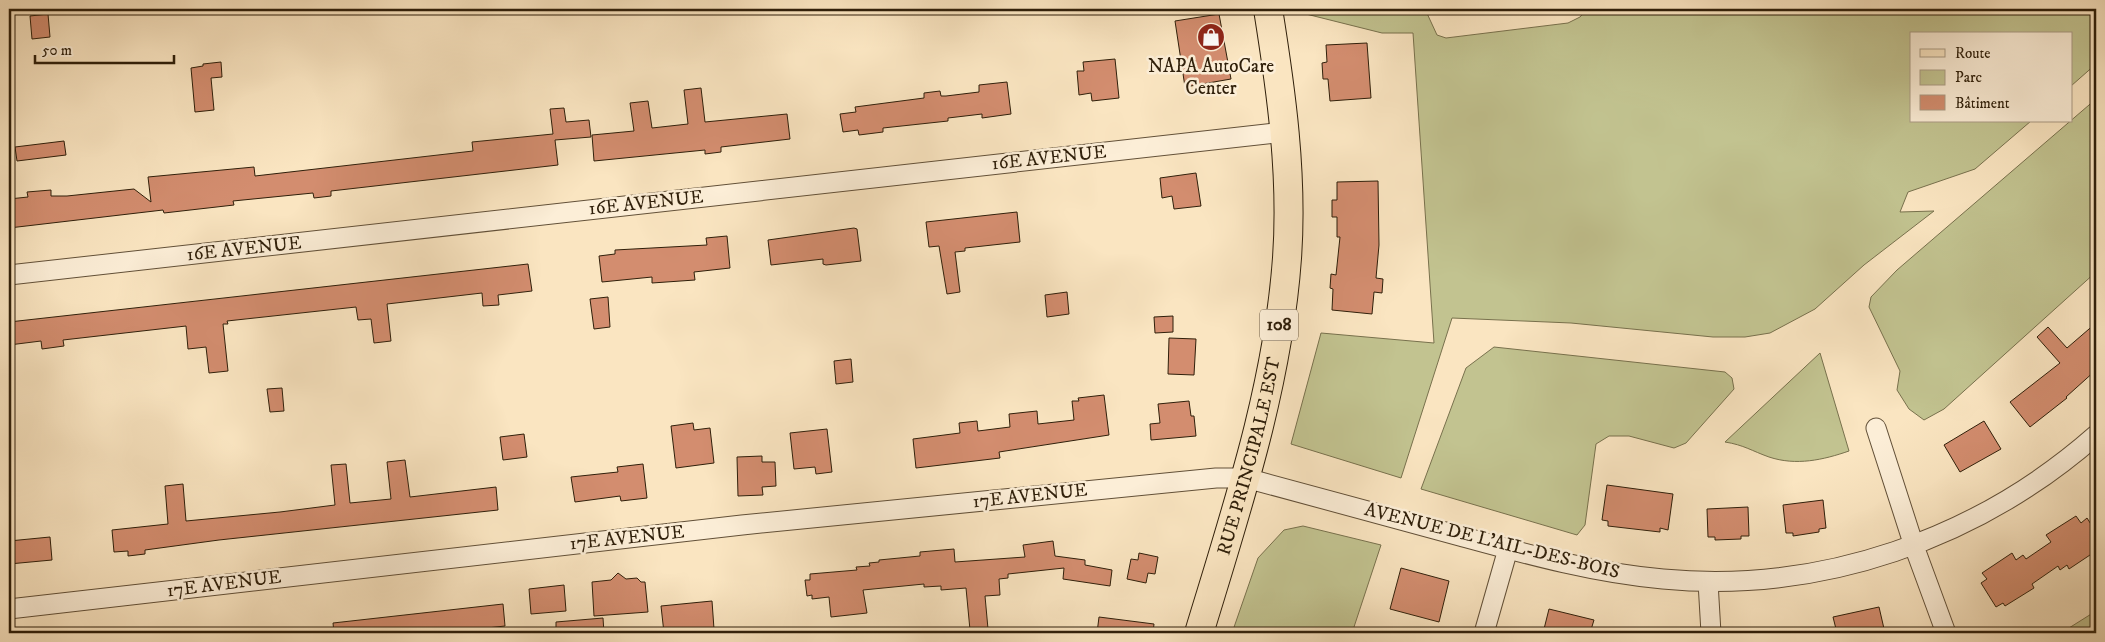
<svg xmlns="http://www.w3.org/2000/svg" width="2105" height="642" viewBox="0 0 2105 642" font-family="'IM FELL DW Pica',serif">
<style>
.green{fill:#c2c390;stroke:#78714d}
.building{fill:#d38d6f;stroke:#2f1f0a}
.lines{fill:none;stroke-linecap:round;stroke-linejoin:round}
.minor-casing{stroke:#625038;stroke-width:21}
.primary-casing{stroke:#2f1f0a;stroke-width:30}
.minor{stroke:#fceed7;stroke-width:19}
.primary{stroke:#fae5c1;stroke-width:28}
.labels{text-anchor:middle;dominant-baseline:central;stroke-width:5;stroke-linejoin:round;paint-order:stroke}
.shield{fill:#fceed7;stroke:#6c5d48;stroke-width:1}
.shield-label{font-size:18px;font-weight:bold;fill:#2f1f0a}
.poi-label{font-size:19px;fill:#2f1f0a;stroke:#fceed7}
.street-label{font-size:19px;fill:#2f1f0a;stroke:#fceed7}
</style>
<rect width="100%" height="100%" fill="#fae5c1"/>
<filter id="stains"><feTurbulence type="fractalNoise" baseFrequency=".004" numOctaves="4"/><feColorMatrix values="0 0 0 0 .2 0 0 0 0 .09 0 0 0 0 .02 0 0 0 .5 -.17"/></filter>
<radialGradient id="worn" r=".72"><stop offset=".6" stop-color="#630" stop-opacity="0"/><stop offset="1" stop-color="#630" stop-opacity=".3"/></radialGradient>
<path class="green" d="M1308,9h117l12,26 9,3 122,-15 12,-6 7,-8h509v55l-25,22v-52h-160v87h120l-56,48 -67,23 -8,20 34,-1 -70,54 -49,44 -45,24 -25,4h-32l-142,-14 -119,-5 -51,160 -110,-34 30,-111 113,10 -21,-310h-31l-76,-19z
M2096,99v173l-152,137 -20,11 -15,-11 -12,-19 3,-19 -31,-64 2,-10 26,-27z
M1494,347l231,25 7,6 2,11 -48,54 -12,5 -45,-12h-20l-13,8 -11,81 -8,10 -156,-46 45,-121z
M1820,353l29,98c-26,9 -53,15 -80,6 -17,-6 -25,-12 -44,-15z
M1303,526l78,19 -29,88h-120l26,-75 26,-28z
M2096,611v22h-35z"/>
<path class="building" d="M48,14l2,23 -18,2 -2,-23z
M1219,14l12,65 -46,8 -10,-66z
M1367,43l4,55 -41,3 -2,-22h-5l-1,-16 5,-1 -1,-17z
M1115,59l4,39 -27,3 -1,-8 -12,2 -2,-24h7l-1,-9z
M221,62l1,15 -11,1 3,32 -19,2 -4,-44 12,-2v-2z
M1007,82l4,32 -29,4v-4l-34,4v3l-65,7v4l-24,3 -1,-5 -15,2 -3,-18 16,-2 -1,-5 69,-9v-5l16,-2 1,5h5l33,-4v-7z
M701,88l4,34 82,-8 3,25 -69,8v5l-16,2v-4l-111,11 -2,-26 42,-4 -4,-28 18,-2 4,27 36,-4 -4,-34z
M564,108l2,14 23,-2 2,17 -36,3 3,25 -227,26v5l-17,2 -1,-5 -80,8 1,4 -70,8 -1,-3 -154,18v-29l19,-2 -1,-5 24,-2v6h16l67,-7 17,13 -3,-25 106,-10 1,9 218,-25 -1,-9 81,-8 -3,-25z
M64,141l2,14 -49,6 -2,-14z
M1196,173l5,33 -27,3 -2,-13 -10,2 -2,-20z
M1378,181l1,64 -3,33 7,1 -1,14 -8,-1 -2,22 -40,-4 1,-21 -3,-1 1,-14 5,1 4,-38h-3v-20h-5v-17h5v-18z
M1017,212l3,30 -55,6v3l-10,1 5,40 -13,2 -8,-48 -10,1 -3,-25z
M854,228l3,1 4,32 -35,4 -3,-1v-5l-52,6 -3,-25z
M727,236l3,32 -36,4 1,8 -43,3v-6l-50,5 -3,-26 16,-2v-4l92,-5 -1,-7z
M528,264l4,27 -34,4 1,10 -16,1 -1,-13 -95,11 4,37 -17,2 -3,-24 -13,1 -2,-13 -129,14 1,3h-5l5,47 -19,2 -3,-26 -18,2 -2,-23 -123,14 1,6 -22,3 -1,-8 -32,4v-23z
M1067,292l2,22 -22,3 -2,-22z
M608,297l2,30 -16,2 -4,-30z
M1173,316v16l-18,1 -1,-16z
M2096,323v47l-30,27 1,1 -37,29 -20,-25 50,-39 -23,-26 11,-10 19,21z
M1169,338l27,1 -2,36 -26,-1z
M851,359l2,23 -17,2 -2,-23z
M282,388l2,23 -14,1 -3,-23z
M1104,395l5,40 -110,17 1,6 -84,10 -3,-29 47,-6 -1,-10 18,-2 1,10 32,-4 -1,-13 28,-3 1,13 36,-4 -2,-19h7l-1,-3z
M1189,401l2,15h3l2,20 -45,4 -1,-16 10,-1 -2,-19z
M1984,421l17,28 -41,23 -16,-27z
M693,423l1,7 16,-2 4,35 -38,5 -5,-42z
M827,429l5,43 -16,2 -1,-7 -21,2 -4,-36z
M524,434l3,23 -24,3 -3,-23z
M762,456v6h13l1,24 -14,1 1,8 -25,1 -1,-39z
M405,460l5,37 86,-10 2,23 -279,30 -74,10v4l-17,2v-5l-14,1 -2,-22 56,-6 -3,-38 18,-2 3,37 94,-9 55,-7 -4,-40 15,-1 4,39 41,-4 -4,-37z
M643,464l4,34 -26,3 -1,-5 -45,6 -4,-25 47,-5 -1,-5z
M1607,485l66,9 -5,36 -8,-2v4l-52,-6v-5l-6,-1z
M1823,500l3,28 -7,1v3l-26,4v-3h-7l-3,-28z
M1748,507l1,29h-8v3l-26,1v-3h-7l-1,-28z
M2076,516l5,7 6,-5 9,14v19l-27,18 -2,-4 -7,5 -2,-4 -26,18 2,4 -29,18 -2,-3 -7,4 -15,-24 6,-4 -5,-6 30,-20 4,7 7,-5 3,4 25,-17 -5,-7z
M50,537l2,23 -43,4v-23z
M1053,541l2,15 30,4v5l27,5 -2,16 -47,-7 1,-11 -56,6v4l-9,1 1,16 -15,1 3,33 -18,1 -4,-42 -25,2v-4l-17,1v-3l-61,6 4,23 -36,4 -2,-20 -17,2v-4l-5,1 -2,-16h5v-6l47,-4 -1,-3 14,-1 -1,-3 10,-1v-2l41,-4v-4l34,-3 1,13 70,-5 -2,-12z
M1139,553l19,4 -3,17 -7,-1 -2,10 -19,-4 4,-20 7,1z
M1401,568l48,13 -10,41 -49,-13z
M618,573l8,6 11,-1 4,4h4l3,30 -54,4 -2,-34 19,-2z
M564,585l2,26 -35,3 -2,-25z
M712,601l2,28 -50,4 -3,-27z
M503,604l2,22 -62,7h-109l-1,-10z
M1879,607l6,26h-48l-4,-16z
M1549,609l45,11 -4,13h-47z
M1099,617l55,7 -1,9h-56z
M603,618l1,15h-48v-11z"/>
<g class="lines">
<g class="minor-casing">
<path id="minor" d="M9,275l1275,-143
M1876,428l38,118 32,87
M1708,582l3,51
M9,609l733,-84 474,-47h30c71,19 142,38 214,58 66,18 134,37 203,43 158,15 315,-40 433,-144
M1484,633l24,-84"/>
</g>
<g class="primary-casing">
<g id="primary">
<path id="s1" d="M1199,633c37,-122 79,-247 88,-375 6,-83 -6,-168 -19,-249"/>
</g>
</g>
<use href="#minor" class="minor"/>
<use href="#primary" class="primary"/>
</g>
<defs>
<g id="shop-disc" transform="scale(1.4375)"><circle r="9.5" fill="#8f2418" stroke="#fceed7"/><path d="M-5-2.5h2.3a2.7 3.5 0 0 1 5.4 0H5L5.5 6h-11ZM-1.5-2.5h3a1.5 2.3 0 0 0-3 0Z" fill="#fff"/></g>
</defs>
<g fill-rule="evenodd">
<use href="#shop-disc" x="1211" y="37"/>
</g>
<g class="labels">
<rect class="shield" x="1260" y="309.5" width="38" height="31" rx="4"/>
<g class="shield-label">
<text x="1279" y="325">108</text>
</g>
<g class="poi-label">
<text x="1211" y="66">NAPA AutoCare<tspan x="1211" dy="22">Center</tspan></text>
</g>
<g class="street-label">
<text transform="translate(1049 158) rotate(-6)">16E AVENUE</text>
<text transform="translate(646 203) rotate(-6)">16E AVENUE</text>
<text transform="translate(244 249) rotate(-6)">16E AVENUE</text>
<text stroke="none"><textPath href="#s1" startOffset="184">RUE PRINCIPALE EST</textPath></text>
<text transform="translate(1030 496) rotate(-6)">17E AVENUE</text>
<text transform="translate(627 538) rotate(-6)">17E AVENUE</text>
<text transform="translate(1492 541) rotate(14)">AVENUE DE L'AIL-DES-BOIS</text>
<text transform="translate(224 584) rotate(-7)">17E AVENUE</text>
</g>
</g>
<rect width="2105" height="642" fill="none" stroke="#fae5c1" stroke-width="30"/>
<rect x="10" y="10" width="2085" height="622" fill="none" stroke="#2f1f0a" stroke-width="2.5"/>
<rect x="15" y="15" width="2075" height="612" fill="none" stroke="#2f1f0a"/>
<rect x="1910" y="32" width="162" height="90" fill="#fceed7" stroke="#aa9b85"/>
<rect x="1920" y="49" width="25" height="8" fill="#fae5c1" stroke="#aa9b85"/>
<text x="1955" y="58" font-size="15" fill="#2f1f0a">Route</text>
<rect x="1920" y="70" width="25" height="15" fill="#c2c390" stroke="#aa9b85"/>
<text x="1955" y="82" font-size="15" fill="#2f1f0a">Parc</text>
<rect x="1920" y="95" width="25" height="15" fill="#d38d6f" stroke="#aa9b85"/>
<text x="1955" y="108" font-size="15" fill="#2f1f0a">Bâtiment</text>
<path d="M35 55v8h139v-8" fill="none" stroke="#2f1f0a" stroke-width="2.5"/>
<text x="42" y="55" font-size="15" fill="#2f1f0a" stroke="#fceed7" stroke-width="4" paint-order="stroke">50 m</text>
<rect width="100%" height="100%" filter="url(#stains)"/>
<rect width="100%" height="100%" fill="url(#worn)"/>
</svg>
